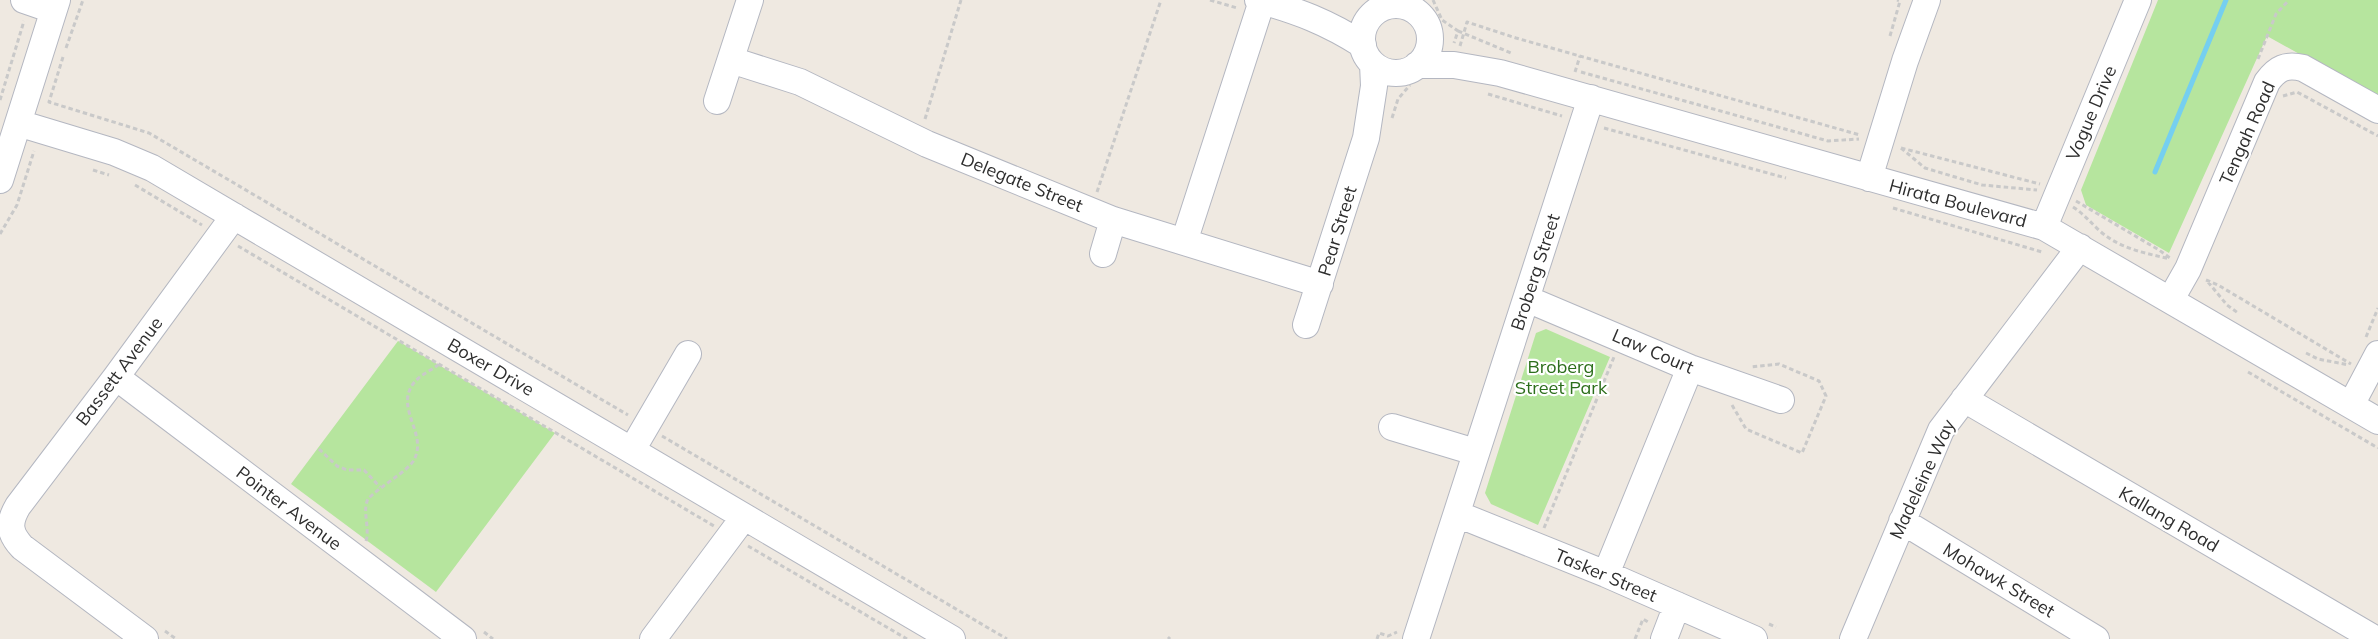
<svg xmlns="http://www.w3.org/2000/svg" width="2378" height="639" viewBox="0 0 2378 639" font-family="Mulish,sans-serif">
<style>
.green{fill:#b6e59e}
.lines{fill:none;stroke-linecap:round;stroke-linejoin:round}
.stream{stroke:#75cff0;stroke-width:5}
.minor-casing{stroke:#b4b7c1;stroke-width:28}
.path{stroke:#c9c9c9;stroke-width:3;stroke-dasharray:4.5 3;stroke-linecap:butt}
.minor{stroke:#fff;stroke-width:26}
.labels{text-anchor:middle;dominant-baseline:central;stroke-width:4.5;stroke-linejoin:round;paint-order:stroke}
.street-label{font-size:18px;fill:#2e2e2e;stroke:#fff}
.park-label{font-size:18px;fill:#2c6e1b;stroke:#fff}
</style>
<rect width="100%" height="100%" fill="#efe9e1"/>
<path class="green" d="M2158,0h220v98l-111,-62 -98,217 -83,-48 -5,-15z
M1546,329l64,28 -72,168 -47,-21 -6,-11 51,-160z
M398,341l157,92 -119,159 -145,-108z"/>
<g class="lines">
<path class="stream" d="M2155,172l71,-172"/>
<g class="minor-casing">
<path id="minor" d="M24,0l29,10
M1258,0c40,11 69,22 105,45
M1362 39a34 34 0 1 1 68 0a34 34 0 1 1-68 0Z
M731,60l69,22 127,62 186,76 207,64
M1417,65h37l46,8 544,154 334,194
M717,101l33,-101
M18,123l96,29 38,16 800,471
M1869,178l36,-117 22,-61
M0,180l57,-180
M2044,227l94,-227
M1184,242l78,-241
M1103,254l10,-34
M1527,299l163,69 91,32
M2171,299l17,-30 79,-187c10,-14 19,-18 36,-14l75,42
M1306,325l60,-187 8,-52 -1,-22
M116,377l347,262
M1964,399l411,240
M2351,405l27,-51
M1392,427l83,25
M632,450l56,-96
M1457,514l149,60 148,65
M1902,521l194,118
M1606,574l84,-206
M145,639l-123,-92c-13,-14 -14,-24 -4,-41l98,-129 118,-161
M653,639l91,-122
M1416,639l175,-541
M1664,639l13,-34
M1853,639l88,-209 139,-183"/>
</g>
<path class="path" d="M1210,0l27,8
M1433,0l9,20 16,11 -4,12
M1458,31l53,22
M1890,36l10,-35 -3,-1
M1460,46l7,-24 49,16 344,97
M66,48l17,-48
M63,57l-14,45 100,31 479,282
M2258,59l18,-45 13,-14
M1575,72l5,-16
M1581,72l247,69 31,-2
M1488,94l74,22
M2283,96l14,-4 81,44
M0,100l24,-79
M1392,118l6,-19 12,-14
M925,119l36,-119
M1604,128l182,50
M1901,148l139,36
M1901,148l24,20 57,17 55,5
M93,170l16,5
M135,185l67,40
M1097,192l64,-192
M2076,201l83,49 11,8
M2073,207c11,7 18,16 28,25 20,17 44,21 69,27
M1893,208l149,44
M0,234l17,-29 17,-54
M238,246l476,280
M2206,280l12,5 133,79
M2208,282l19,23 11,8
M2366,337l12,-29
M2306,353l12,6 31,6
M2248,372l130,76
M1732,405l14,24 56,24 24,-57 -7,-15 -40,-17 -28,3
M662,436l345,203
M319,449l18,17 10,4h17l16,17
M1544,528l70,-171
M366,541c4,-14 -4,-30 2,-42 11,-12 40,-28 46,-39 14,-26 -19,-51 -1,-76 6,-9 18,-13 26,-20
M748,546l159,93
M1769,624l7,3
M165,631l11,8
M484,632l9,7
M1168,639l2,-2
M1377,639l2,-6 9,3 9,-4
M1635,639l8,-20 5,3"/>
<use href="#minor" class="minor"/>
</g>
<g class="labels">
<g class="street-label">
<text transform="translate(2091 113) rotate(-67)">Vogue Drive</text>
<text transform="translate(2247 133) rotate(-66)">Tengah Road</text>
<text transform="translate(1022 182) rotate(22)">Delegate Street</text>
<text transform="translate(1958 203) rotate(15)">Hirata Boulevard</text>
<text transform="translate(1337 231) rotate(-73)">Pear Street</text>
<text transform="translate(1535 272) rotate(-72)">Broberg Street</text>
<text transform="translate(1653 351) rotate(23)">Law Court</text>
<text transform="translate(491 367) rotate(30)">Boxer Drive</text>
<text transform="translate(119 371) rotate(-53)">Bassett Avenue</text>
<text transform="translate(1922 479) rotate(-65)">Madeleine Way</text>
<text transform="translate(289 508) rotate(37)">Pointer Avenue</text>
<text transform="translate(2169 519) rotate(30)">Kallang Road</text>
<text transform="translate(1606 575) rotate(23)">Tasker Street</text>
<text transform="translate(1999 580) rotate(31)">Mohawk Street</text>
</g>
<g class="park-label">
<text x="1561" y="366">Broberg<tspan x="1561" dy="21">Street Park</tspan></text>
</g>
</g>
</svg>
